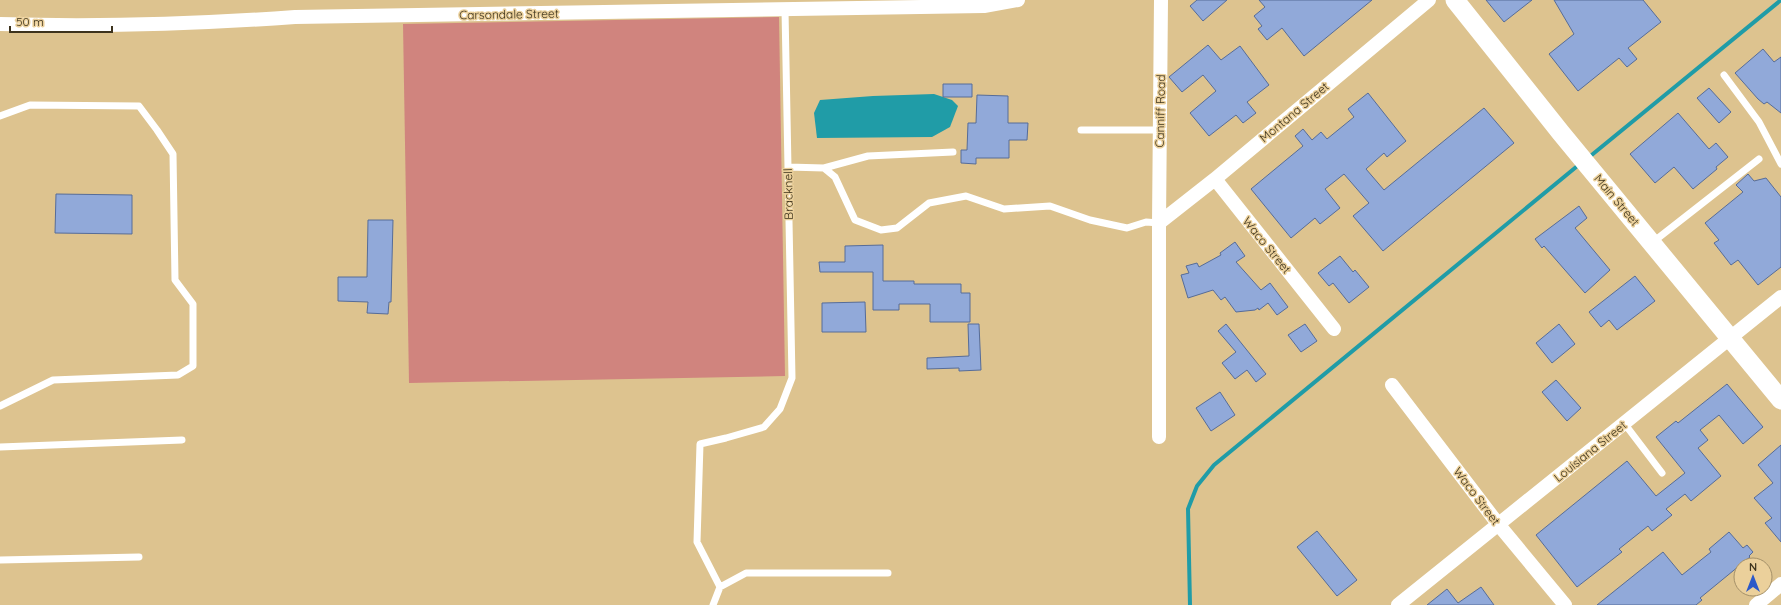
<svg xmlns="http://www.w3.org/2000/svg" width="1781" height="605" viewBox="0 0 1781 605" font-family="Quicksand,sans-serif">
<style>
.green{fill:#d0847e}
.water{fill:#209ca7}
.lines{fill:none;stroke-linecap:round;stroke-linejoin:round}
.stream{stroke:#209ca7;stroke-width:4}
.building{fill:#91a9d9;stroke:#566c98}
.lane{stroke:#fff;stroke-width:7}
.street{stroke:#fff;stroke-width:14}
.secondary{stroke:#fff;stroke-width:19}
.labels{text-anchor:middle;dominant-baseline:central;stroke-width:3;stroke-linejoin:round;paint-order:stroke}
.street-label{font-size:12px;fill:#3d331d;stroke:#ebd09b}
</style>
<rect width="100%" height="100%" fill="#ddc38f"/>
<path class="green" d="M779,17l6,359 -376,7 -6,-359z"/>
<path class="water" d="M934,94l18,6 6,6 -8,21 -18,10 -115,1 -3,-25 6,-13 53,-4z"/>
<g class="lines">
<path class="stream" d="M1588,158l193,-158
M1190,605l-2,-96 9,-23 17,-21 367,-302"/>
</g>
<path class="building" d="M1197,0h30l-24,21 -13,-15z
M1259,0h113l-68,56 -22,-28 -15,12 -9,-11 4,-3 -8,-10 11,-9z
M1486,0h46l-28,22z
M1554,0h89l18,22 -33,26 9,11 -10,8 -8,-9 -41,33 -29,-37 25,-20z
M1208,45l13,15 19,-14 29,39 -22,17 9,11 -13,10 -7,-8 -27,21 -19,-23 26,-22 -13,-16 -21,17 -13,-15z
M1763,49l11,13 7,-5v56l-14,-11 -3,2 -6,-5 -23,-26z
M943,84h29v13h-29z
M1709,88l22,24 -12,11 -22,-25z
M1368,93l38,48 -19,16 -3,-4 -18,16 18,21 100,-82 30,35 -131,108 -30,-35 16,-13 -25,-29 -19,15 15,19 -20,16 -5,-6 -24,20 -40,-49 52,-43 -8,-10 8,-7 9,11 9,-8 6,7 27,-22 -6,-8z
M977,95l31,1v27h20l-1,17h-18v18h-33v6l-15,-1v-13h6l1,-27h8z
M1678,113l31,36 7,-6 12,14 -12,10 1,2 -24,20 -19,-22 -19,16 -25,-29z
M1748,174l6,7 12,-3 15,19v70l-23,18 -20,-25 -7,5 -17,-22 5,-3 -14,-17 38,-31 -7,-7z
M56,194l76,1v39l-77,-1z
M1579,206l8,12 -12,10 35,42 -25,23 -41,-47 -2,2 -7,-9z
M368,220h25l-2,82h-2l-1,12 -21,-1 1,-11 -30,-1v-24h29z
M1235,242l10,14 -9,6 25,28 9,-7 18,24 -11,8 -9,-12 -9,7 -1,-2 -3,2 -19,2 -11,-15 -4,3 -8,-10 -25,8 -7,-23 8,-2 -3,-7 11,-3 2,4 22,-12 -1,-2z
M883,245v36h31v3h47v9h9v29h-40v-18h-31v6h-26v-38h-53l-1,-10h26v-16z
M1340,256l13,16 2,-2 14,17 -20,16 -16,-20 -4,3 -11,-13z
M1635,276l20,25 -38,29 -8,-10 -8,7 -12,-15z
M865,302l1,30h-44v-29z
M968,324h11l2,46 -22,1v-3l-32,1v-11l42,-2z
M1226,324l40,50 -10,8 -9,-12 -12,9 -13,-16 14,-11 -18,-21z
M1305,324l12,17 -16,11 -13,-17z
M1559,324l16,20 -23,19 -16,-20z
M1556,380l25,28 -14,13 -25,-29z
M1727,384l36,43 -20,17 -24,-29 -19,15 8,10 -10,8 23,28 -30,25 -6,-7 -19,15 6,6 -20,16 -4,-5 -29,23 3,3 -45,35 -41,-52 91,-74 29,35 29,-23 -29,-36 20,-16 2,2z
M1220,392l15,23 -24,16 -15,-23z
M1781,445v97l-16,-19 7,-5 -18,-20 19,-15 -15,-18z
M1317,531l40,49 -20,16 -40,-49z
M1729,532l14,16 4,-3 6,7 -4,4 1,1 -50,41 2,2 -6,5h-99l66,-53 19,23 29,-23 -2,-3z
M1481,587l13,18h-67l20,-16 11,14z"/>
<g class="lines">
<path class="lane" d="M1724,75l35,47 22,42
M0,116l30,-11 109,1 18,24 16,24 2,126 18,24v62l-15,9 -125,5 -53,26
M1081,130h79
M788,167l36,1 11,9 20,43 26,10 16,-2 32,-25 37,-7 38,13 46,-3 40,14 37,8 19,-6 13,1
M824,168l44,-12 85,-4
M1653,242l106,-83
M1624,423l38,50
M0,447l182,-7
M0,560l139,-3
M720,587l26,-14h142
M713,605l7,-18 -23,-45 3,-98 26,-6 38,-11 16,-18 12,-31 -7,-368"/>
<path class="street" d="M0,24c98,3 197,0 295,-7l689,-11 34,-6
M1215,179l119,150
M1159,223l56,-44 214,-179
M1392,385l106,139 67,81
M1159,437v-214l2,-223
M1398,605l383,-308
M1756,605l25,-21"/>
<path class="secondary" d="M1455,0l106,133 220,267"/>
</g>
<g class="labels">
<g class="street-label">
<text transform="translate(509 14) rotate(-1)">Carsondale Street</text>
<text transform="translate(1160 111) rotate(-89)">Canniff Road</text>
<text transform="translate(1294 112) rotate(-40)">Montana Street</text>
<text transform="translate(788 194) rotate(-91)">Bracknell</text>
<text transform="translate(1617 200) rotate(50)">Main Street</text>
<text transform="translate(1267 245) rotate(51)">Waco Street</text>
<text transform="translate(1590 451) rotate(-39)">Louisiana Street</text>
<text transform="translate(1477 496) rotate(53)">Waco Street</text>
</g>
</g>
<g transform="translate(1753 577)"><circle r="19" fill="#ebd09b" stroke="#a59169"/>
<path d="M0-3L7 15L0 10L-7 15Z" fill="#2c59c8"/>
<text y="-6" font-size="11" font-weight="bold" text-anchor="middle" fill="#3d331d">N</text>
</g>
<path d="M10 26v6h102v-6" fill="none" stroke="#3d331d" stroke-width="2"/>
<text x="16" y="26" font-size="12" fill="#3d331d" stroke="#ebd09b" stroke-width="3" paint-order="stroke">50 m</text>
</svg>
